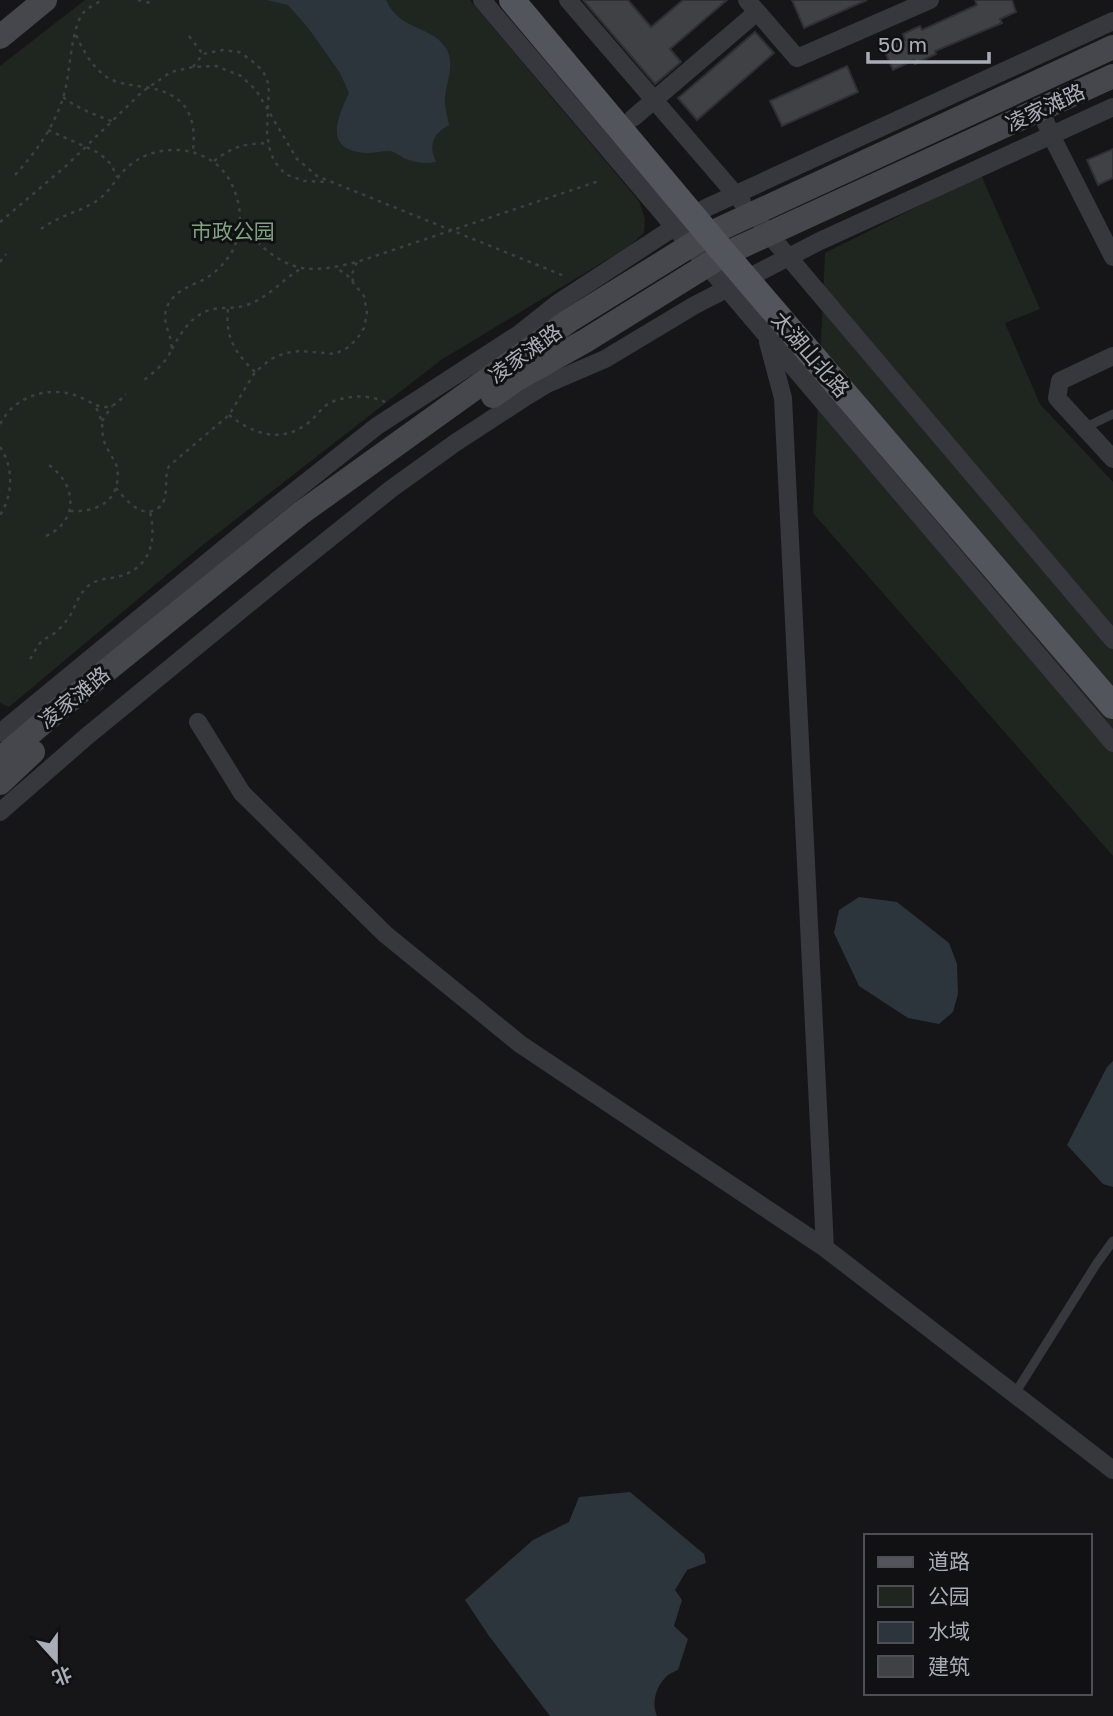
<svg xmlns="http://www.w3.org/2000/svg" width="1113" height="1716" viewBox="0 0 1113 1716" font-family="'Golos Text','Noto Sans SC',sans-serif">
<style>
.green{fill:#1e261f}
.water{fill:#2c353c}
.building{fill:#404145;stroke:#303034;stroke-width:2}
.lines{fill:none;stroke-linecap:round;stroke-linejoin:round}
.path{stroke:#3d3f44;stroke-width:2.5;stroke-dasharray:3.5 5;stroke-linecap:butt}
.lane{stroke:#37383d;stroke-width:9}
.street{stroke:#37383d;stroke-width:18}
.secondary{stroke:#45474d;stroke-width:24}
.primary{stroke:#53555c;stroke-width:26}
.labels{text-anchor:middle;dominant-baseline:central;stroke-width:6;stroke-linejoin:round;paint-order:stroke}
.street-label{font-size:21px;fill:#a8adb8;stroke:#111113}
.park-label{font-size:21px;fill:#7fa381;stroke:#111113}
</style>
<rect width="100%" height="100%" fill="#161618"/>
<path class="green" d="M85,0h385l169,201 6,18 -1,14 -16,14 -187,113 -242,188 -190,159 -9,-4v-637z
M981,175l59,134 -35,14 35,81 73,78v374l-300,-343 12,-260z"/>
<path class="water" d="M267,0h119c14,32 48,25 61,50 8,16 -1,32 -2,48 -1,9 3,19 4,27 -16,9 -21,20 -13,37 -9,2 -19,1 -27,-2 -7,-2 -12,-8 -20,-9 -7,0 -15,2 -22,2 -43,-2 -31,-33 -18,-60l-9,-20 -31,-44 -21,-24z
M859,897l38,5 52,41 8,21 1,30 -5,18 -14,12 -31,-6 -49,-32 -25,-53 5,-23z
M1113,1061v126l-10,-3 -36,-39 40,-78z
M630,1492l74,62 2,9 -19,7 -12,20 7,10 -8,26 14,13 -10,31c-1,0 -11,5 -11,6 -11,10 -16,27 -10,40h-107l-61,-80 -24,-36 68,-60 36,-18 10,-25z"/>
<path class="building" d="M583,0h45l23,27 32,-27h44l-57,49 11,13 -26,22z
M792,0h75l-63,28z
M975,0h37l4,12 -16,7 2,4 -67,28 1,3 -21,10 -1,-4 -21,10 -9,-20 21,-10 -2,-6 17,-8 2,4 55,-25z
M755,32l19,21 -77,67 -19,-22z
M847,66l11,26 -76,34 -12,-25z
M1113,149v29l-15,7 -11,-25z"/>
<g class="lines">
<path class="path" d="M138,0l13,3
M76,35c8,17 16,32 32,43 11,6 24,7 37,9 39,6 52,26 48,64
M189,36l13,17
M193,67l10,-13 20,-4 16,2 12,8 12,11 6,14 -2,47 2,15 5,14 11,13 19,7 25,1
M63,97c15,12 33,18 51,25
M48,130l51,23 12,11 6,13
M214,161c20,-15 29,-17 55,-18
M15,175c23,-25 44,-55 51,-89 4,-17 6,-62 18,-74 5,-5 12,-8 18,-12
M0,222l66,-56 77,-75 28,-19 22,-5 23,-1 25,10 15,14 41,69 20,17 250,101
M242,222c10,19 37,42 60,46 17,3 39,-2 55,-6l242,-81
M41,229c17,-13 39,-17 57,-29 13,-9 19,-25 32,-35 31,-25 83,-19 101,18 11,21 12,46 2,67 -7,12 -17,23 -30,30 -13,6 -26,10 -34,23 -11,19 5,32 2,47 -3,11 -19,24 -28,31
M0,262l6,-8
M353,282l-1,-8 5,-12
M228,309c-3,28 7,44 27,63
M172,349c9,-17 21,-36 42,-40 11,-2 22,0 33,-4 21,-7 36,-26 55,-37
M229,415c24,19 52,29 79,8 7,-5 12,-14 20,-19 15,-9 42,-10 57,-2
M102,421l10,-15
M0,424c3,-5 6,-10 10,-14 19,-19 49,-23 72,-12 9,4 16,10 26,9 7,-1 13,-8 18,-13
M0,447c14,20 13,49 0,68
M116,488c9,11 26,32 42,20 3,-2 5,-4 6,-8 4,-12 0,-23 5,-34l60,-51 26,-43 16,-13 14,-6 15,-2 35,3 12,-6 10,-9 7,-11 3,-15 -3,-17 -17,-21 -12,-8
M70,511c20,1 43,-5 47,-28 1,-5 1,-11 0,-16 -4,-11 -12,-19 -14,-30 -1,-6 0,-11 -2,-17 -1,-5 -4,-10 -6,-15
M46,536c35,-16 30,-54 0,-73
M30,659c4,-6 7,-13 12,-18 3,-3 7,-4 10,-6 5,-3 11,-10 15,-15 8,-10 10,-24 20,-33 8,-8 20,-8 30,-10 33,-8 40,-35 33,-65"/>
<path class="lane" d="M1084,428l29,-14
M1014,1395l83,-132 16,-22"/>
<path class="street" d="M482,0l199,235
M568,0l174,202
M747,0l50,58 133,-58
M1040,109l11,26 62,122
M633,118l124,-106
M762,226l351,414
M699,256l414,487
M768,342l15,56 42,850
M1113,356l-53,25 -3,17 56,61
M198,722l44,71 143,141 135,110 305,204 288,222
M0,733l266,-219 111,-88 142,-92 39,-31 135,-88 15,-8 405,-186
M0,812l86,-75 194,-159 111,-89 64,-46 72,-47 20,-12 58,-25 90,-54 125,-64 293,-134"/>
<path class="secondary" d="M0,37l45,-37
M493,396l24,-17 68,-38 140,-87 388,-178
M0,759l59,-50 242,-196 269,-193 139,-86 404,-187
M0,783l33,-31"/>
<path class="primary" d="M512,0l213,254 388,452"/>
</g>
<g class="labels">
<g class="street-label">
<text transform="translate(1045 107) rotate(-25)">凌家滩路</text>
<text transform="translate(525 353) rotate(-36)">凌家滩路</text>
<text transform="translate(811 354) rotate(49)">太湖山北路</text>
<text transform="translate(74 697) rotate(-39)">凌家滩路</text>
</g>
<g class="park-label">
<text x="233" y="231">市政公园</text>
</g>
</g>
<rect x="864" y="1534" width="228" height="161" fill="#111113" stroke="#4d4f55" stroke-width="2"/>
<rect x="878" y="1557" width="35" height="10" fill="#53555c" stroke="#4d4f55" stroke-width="2"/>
<text x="928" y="1569" font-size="21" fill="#a8adb8">道路</text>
<rect x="878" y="1586" width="35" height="21" fill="#1e261f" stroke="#4d4f55" stroke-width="2"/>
<text x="928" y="1604" font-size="21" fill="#a8adb8">公园</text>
<rect x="878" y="1622" width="35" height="21" fill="#2c353c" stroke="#4d4f55" stroke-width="2"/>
<text x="928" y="1639" font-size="21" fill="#a8adb8">水域</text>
<rect x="878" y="1656" width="35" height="21" fill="#404145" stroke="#4d4f55" stroke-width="2"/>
<text x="928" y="1674" font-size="21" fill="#a8adb8">建筑</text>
<g transform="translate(56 1660) rotate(159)" stroke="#111113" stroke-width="5" paint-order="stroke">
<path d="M0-5L12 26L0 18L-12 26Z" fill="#a8adb8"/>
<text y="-10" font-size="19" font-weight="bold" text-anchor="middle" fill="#a8adb8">北</text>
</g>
<path d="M868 52v10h121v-10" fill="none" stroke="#a8adb8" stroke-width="3.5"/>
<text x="878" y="52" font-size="21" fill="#a8adb8" stroke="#111113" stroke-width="5" paint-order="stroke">50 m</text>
</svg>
